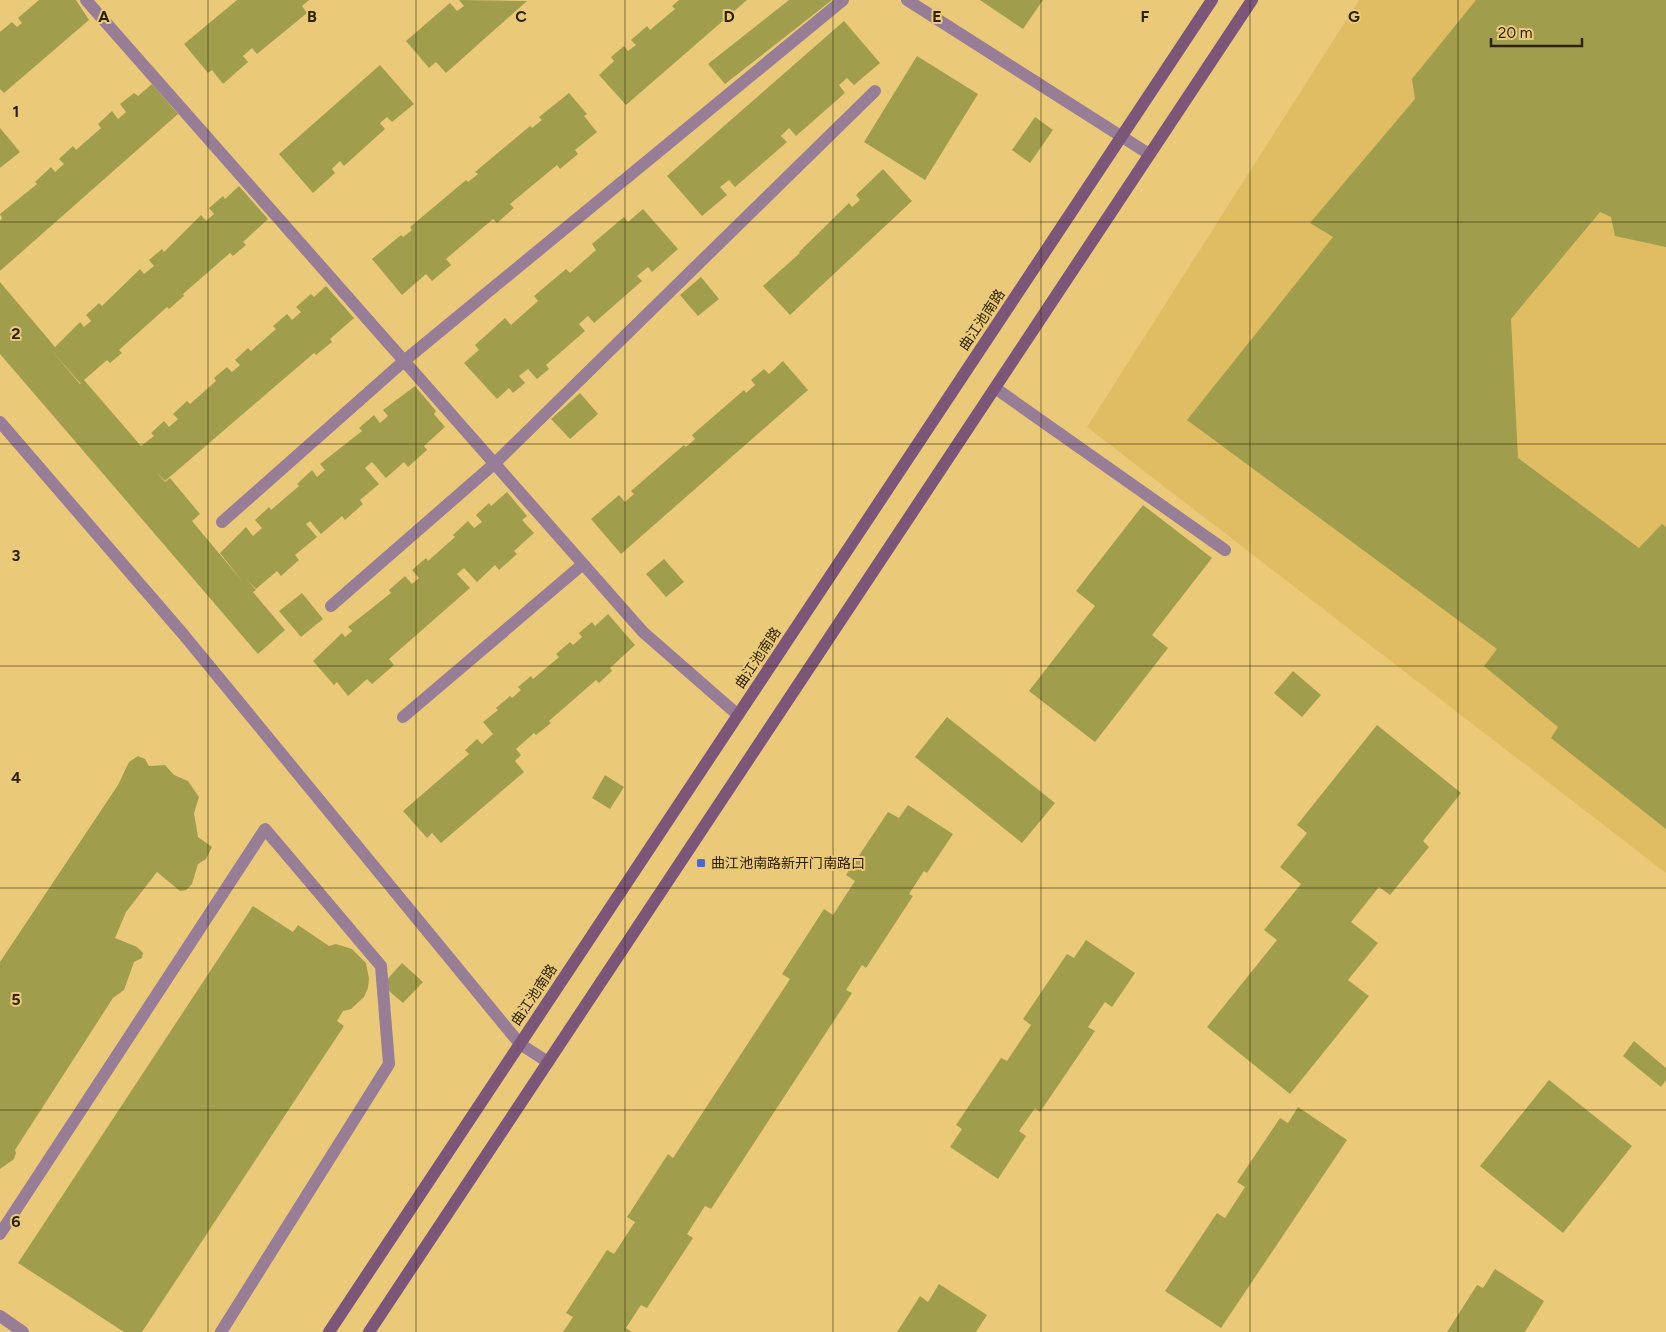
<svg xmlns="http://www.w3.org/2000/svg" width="1666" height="1332" viewBox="0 0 1666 1332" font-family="Figtree,'Noto Sans SC',sans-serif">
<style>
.built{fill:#e0bc62}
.building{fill:#a09e4d;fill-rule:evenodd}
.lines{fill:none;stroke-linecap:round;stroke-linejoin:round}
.service{stroke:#977d95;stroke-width:12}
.minor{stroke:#977d95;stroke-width:12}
.secondary{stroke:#7b5679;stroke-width:12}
.grid{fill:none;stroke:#2d2100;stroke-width:1;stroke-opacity:0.55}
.poi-dot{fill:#4768db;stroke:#eaca79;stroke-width:2}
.labels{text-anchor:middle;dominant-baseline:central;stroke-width:4;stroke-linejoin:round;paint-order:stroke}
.street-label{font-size:14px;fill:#2d2100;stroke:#eaca79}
.poi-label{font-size:14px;fill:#2d2100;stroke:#eaca79;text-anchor:start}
.grid-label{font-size:16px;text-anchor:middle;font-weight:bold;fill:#2d2100;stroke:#eaca79;stroke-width:4;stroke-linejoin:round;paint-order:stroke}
</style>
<rect width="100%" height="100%" fill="#eaca79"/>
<path class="built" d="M1359,0h307v873l-579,-446z"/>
<path class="building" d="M39,0h37l13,20 -85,73 -4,-4v-57l12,-10 5,5 5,-4 -4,-5z
M237,0h72l-7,6 5,7 -50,41 -5,-6 -9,8 5,6 -25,22 -11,-14 -4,3 -24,-29z
M459,0l68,1 -81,72 -10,-11 -7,6 -23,-27 44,-38 7,8 7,-5z
M679,0h68l-121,105 -27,-30 15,-14 -3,-4 13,-11 4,5 8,-6 -5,-5 16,-14 3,4 25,-21 -3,-3z
M789,0h43l-107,84 -17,-20z
M980,0h63l-20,29z
M1476,0h190v247l-51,-11 -4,-19 -11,-5 -89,107 7,139 121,90 23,-24 4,3v302l-115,-91 7,-11 -74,-61 13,-17 -310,-229 146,-183 -23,-14 105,-124 -3,-20z
M844,21l36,42 -26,22 -7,-7 -8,7 6,8 -49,43 -7,-8 -8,8 6,6 -52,45 -6,-7 -9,7 7,8 -25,21 -35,-40z
M917,56l61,38 -53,86 -61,-38z
M380,65l34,39 -22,18 -5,-5 -7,6 5,6 -41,37 -4,-5 -8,8 3,4 -22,20 -34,-39z
M152,84l26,30 -178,157v-50l2,-3 -2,-4 37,-30 -2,-2 16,-15 4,5 9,-8 -5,-5 14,-13 3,4 25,-22 -3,-4 14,-13 6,8 8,-7 -6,-8 14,-11 4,3z
M569,93l18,21 -3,2 13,16 -22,18 3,4 -18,15 -3,-4 -47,39 4,4 -17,15 -4,-4 -47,40 5,6 -19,16 -6,-7 -24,21 -30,-36 29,-24 2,2 9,-7 -2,-3 56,-47 2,2 10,-8 -3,-2 55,-46 2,2 10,-8 -3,-3z
M1035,117l18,13 -23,33 -18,-13z
M0,128l20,24 -20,16z
M883,169l29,32 -122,114 -27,-29 37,-33 -1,-1 50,-49 3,4 8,-7 -4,-5z
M239,186l29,33 -25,23 3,3 -13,11 -3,-3 -47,41 1,2 -15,13 -2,-2 -48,43 3,3 -12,10 -3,-3 -23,20 57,66 13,-10 -3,-3 13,-12 5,6 9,-8 -5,-5 14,-13 3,3 26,-23 -2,-3 13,-11 5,5 8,-7 -5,-5 13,-12 3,3 25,-22 -3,-3 14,-12 5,6 9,-8 -5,-5 15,-13 3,3 12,-11 28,32 -24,21 2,3 -16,13 -2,-2 -149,128 -10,-10 10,11 5,-4 30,36 -8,7 51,61 -23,-29 26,-26 7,9 9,-8 -7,-8 14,-13 2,3 28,-24 -2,-2 15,-14 5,7 8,-7 -5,-6 42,-33 -3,-3 15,-13 6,8 8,-7 -5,-6 32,-24 21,25 -2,3 11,13 -21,19 3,4 -19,17 -4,-5 -18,16 -14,-16 -7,6 14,16 -19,16 3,4 -18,16 -3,-4 -21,18 -11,-13 -4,3 11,13 -22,18 4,5 -18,16 -4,-5 -21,18 -10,-10 10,11 -3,2 32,38 -27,24 -258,-300v-72l55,65 25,-25 4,5 7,-6 -5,-6 13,-12 3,3 38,-37 4,5 10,-8 -5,-6 13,-11 2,3 37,-37 5,6 8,-7 -5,-6 14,-12 2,3zM51,350l30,34h-1z
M643,209l35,40 -26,23 -4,-5 -11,9 5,5 -48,42 -6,-7 -9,8 6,7 -39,34 3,4 -12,10 -9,-10 -9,7 6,7 -12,10 -4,-5 -12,11 -33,-36 15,-13 -4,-5 30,-27 6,7 27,-24 -4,-5 32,-27 4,4 26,-23 -4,-6 32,-27 4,5z
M701,277l18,22 -21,17 -18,-21z
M783,361l25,29 -187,164 -30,-35 28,-24 6,7 9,-8 -3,-3 53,-46 2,2 9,-8 -3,-4 52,-45 2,3 9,-8 -4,-5 13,-11 5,5z
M580,393l18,21 -28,25 -19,-20z
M507,492l20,24 -5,4 12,13 -20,18 3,3 -18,16 -4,-5 -18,17 -13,-14 -7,6 13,14 -81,71 5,6 -22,19 -5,-5 -19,17 -11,-14 -3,3 -21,-24 29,-28 3,4 7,-6 -4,-4 43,-34 -2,-3 16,-14 7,8 7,-6 -7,-8 14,-12 2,3 27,-24 -2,-2 15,-14 6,7 8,-6 -6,-7 13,-12 2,3z
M1143,505l69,53 -60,77 16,13 -73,94 -66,-51 66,-85 -19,-15z
M664,559l20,23 -18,15 -20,-23z
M302,593l21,26 -22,18 -22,-26z
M608,614l27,31 -25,23 2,3 -13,12 -3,-3 -47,41 2,2 -15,12 -2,-2 -18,16 5,6 -6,6 9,11 -83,71 -9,-10 -5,5 -24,-27 66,-57 -4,-4 12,-11 5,5 11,-10 -10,-12 15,-12 -2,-2 14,-12 2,2 9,-8 -3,-3 13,-11 2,3 26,-22 -3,-3 14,-12 3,3 9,-8 -3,-4 13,-11 3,4z
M1293,671l28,24 -19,22 -28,-24z
M947,717l108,86 -33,40 -107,-86z
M1377,725l84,68 -38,48 6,6 -39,48 -11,-8 -28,35 27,21 -30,37 21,16 -79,98 -83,-67 70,-87 -13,-10 37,-46 -21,-17 27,-34 -10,-8z
M138,756l7,3 4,7 16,-1 9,10 14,6 11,16 -5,16 4,24 14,10 -6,12 -8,5 -6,20 -6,6 -6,1 -23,-19 -31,40 -11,26 22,9 6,6 -1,5 -8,4 -10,28 -11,8 -98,152 1,3 -2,6 -14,10v-207l118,-177 11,-23z
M605,775l19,12 -14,22 -18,-11z
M908,805l45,29 -26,39 -3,-2 -15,23 4,2 -47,72 -4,-3 -16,25 6,3 -141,216 -6,-3 -18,28 6,4 -46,70 -6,-3 -15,23 6,4h-69l10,-15 -7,-4 41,-63 7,4 21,-32 -8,-5 41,-63 5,4 117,-179 -8,-5 42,-65 9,6 22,-34 -9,-6 42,-63 11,6z
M253,906l40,26 5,-7 31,21 7,-2 16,5 14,14 3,16 -1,9 -4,9 -13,12 -8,2 -6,10 7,5 -202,306h-18l-106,-69z
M1086,940l49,33 -23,34 -7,-5 -17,25 7,4 -55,81 -5,-4 -16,23 7,5 -28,43 -48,-32 12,-18 -6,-4 45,-67 6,3 24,-36 -8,-6 44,-65 7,4z
M402,963l21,19 -20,21 -21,-18z
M1634,1041l32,27v12l-5,7 -38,-31z
M1549,1080l83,66 -69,87 -83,-67z
M1298,1107l49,33 -126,188 -56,-37 52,-78 8,5 20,-31 -8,-5 43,-64 8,5z
M1495,1269l49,32 -19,31h-78l30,-47 6,3z
M939,1284l48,31 -11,17h-79l23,-36 8,6z"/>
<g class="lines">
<path class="service" d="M222,522l182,-161 439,-361
M331,606l163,-142 381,-373
M403,717l180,-153
M0,1234l265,-405 116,137 8,98 -168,268
M0,1316l23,16"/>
<path class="minor" d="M86,0l557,632 95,83
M907,0l242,154
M995,388l230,162
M0,422l183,212 337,410 28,18"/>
<path class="secondary" d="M329,1332l883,-1332
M369,1332l883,-1332"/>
</g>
<path class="grid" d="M208,0v1332M416,0v1332M625,0v1332M833,0v1332M1041,0v1332M1250,0v1332M1458,0v1332M0,222h1666M0,444h1666M0,666h1666M0,888h1666M0,1110h1666"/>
<rect class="poi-dot" x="696" y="858" width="10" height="10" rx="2.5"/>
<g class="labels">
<g class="street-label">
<text transform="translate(982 320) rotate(-56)">曲江池南路</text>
<text transform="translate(758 658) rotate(-56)">曲江池南路</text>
<text transform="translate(534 995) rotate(-56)">曲江池南路</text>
</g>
<g class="poi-label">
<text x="711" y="863">曲江池南路新开门南路口</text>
</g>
</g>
<g class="grid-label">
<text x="104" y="22">A</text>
<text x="312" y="22">B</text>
<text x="521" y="22">C</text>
<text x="729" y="22">D</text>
<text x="937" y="22">E</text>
<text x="1145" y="22">F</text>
<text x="1354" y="22">G</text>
<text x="16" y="117">1</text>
<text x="16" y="339">2</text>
<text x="16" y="561">3</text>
<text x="16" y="783">4</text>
<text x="16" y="1005">5</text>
<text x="16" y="1227">6</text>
</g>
<path d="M1491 38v8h91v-8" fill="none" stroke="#2d2100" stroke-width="2.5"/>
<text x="1498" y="38" font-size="15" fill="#2d2100" stroke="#eaca79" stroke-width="4" paint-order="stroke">20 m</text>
</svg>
